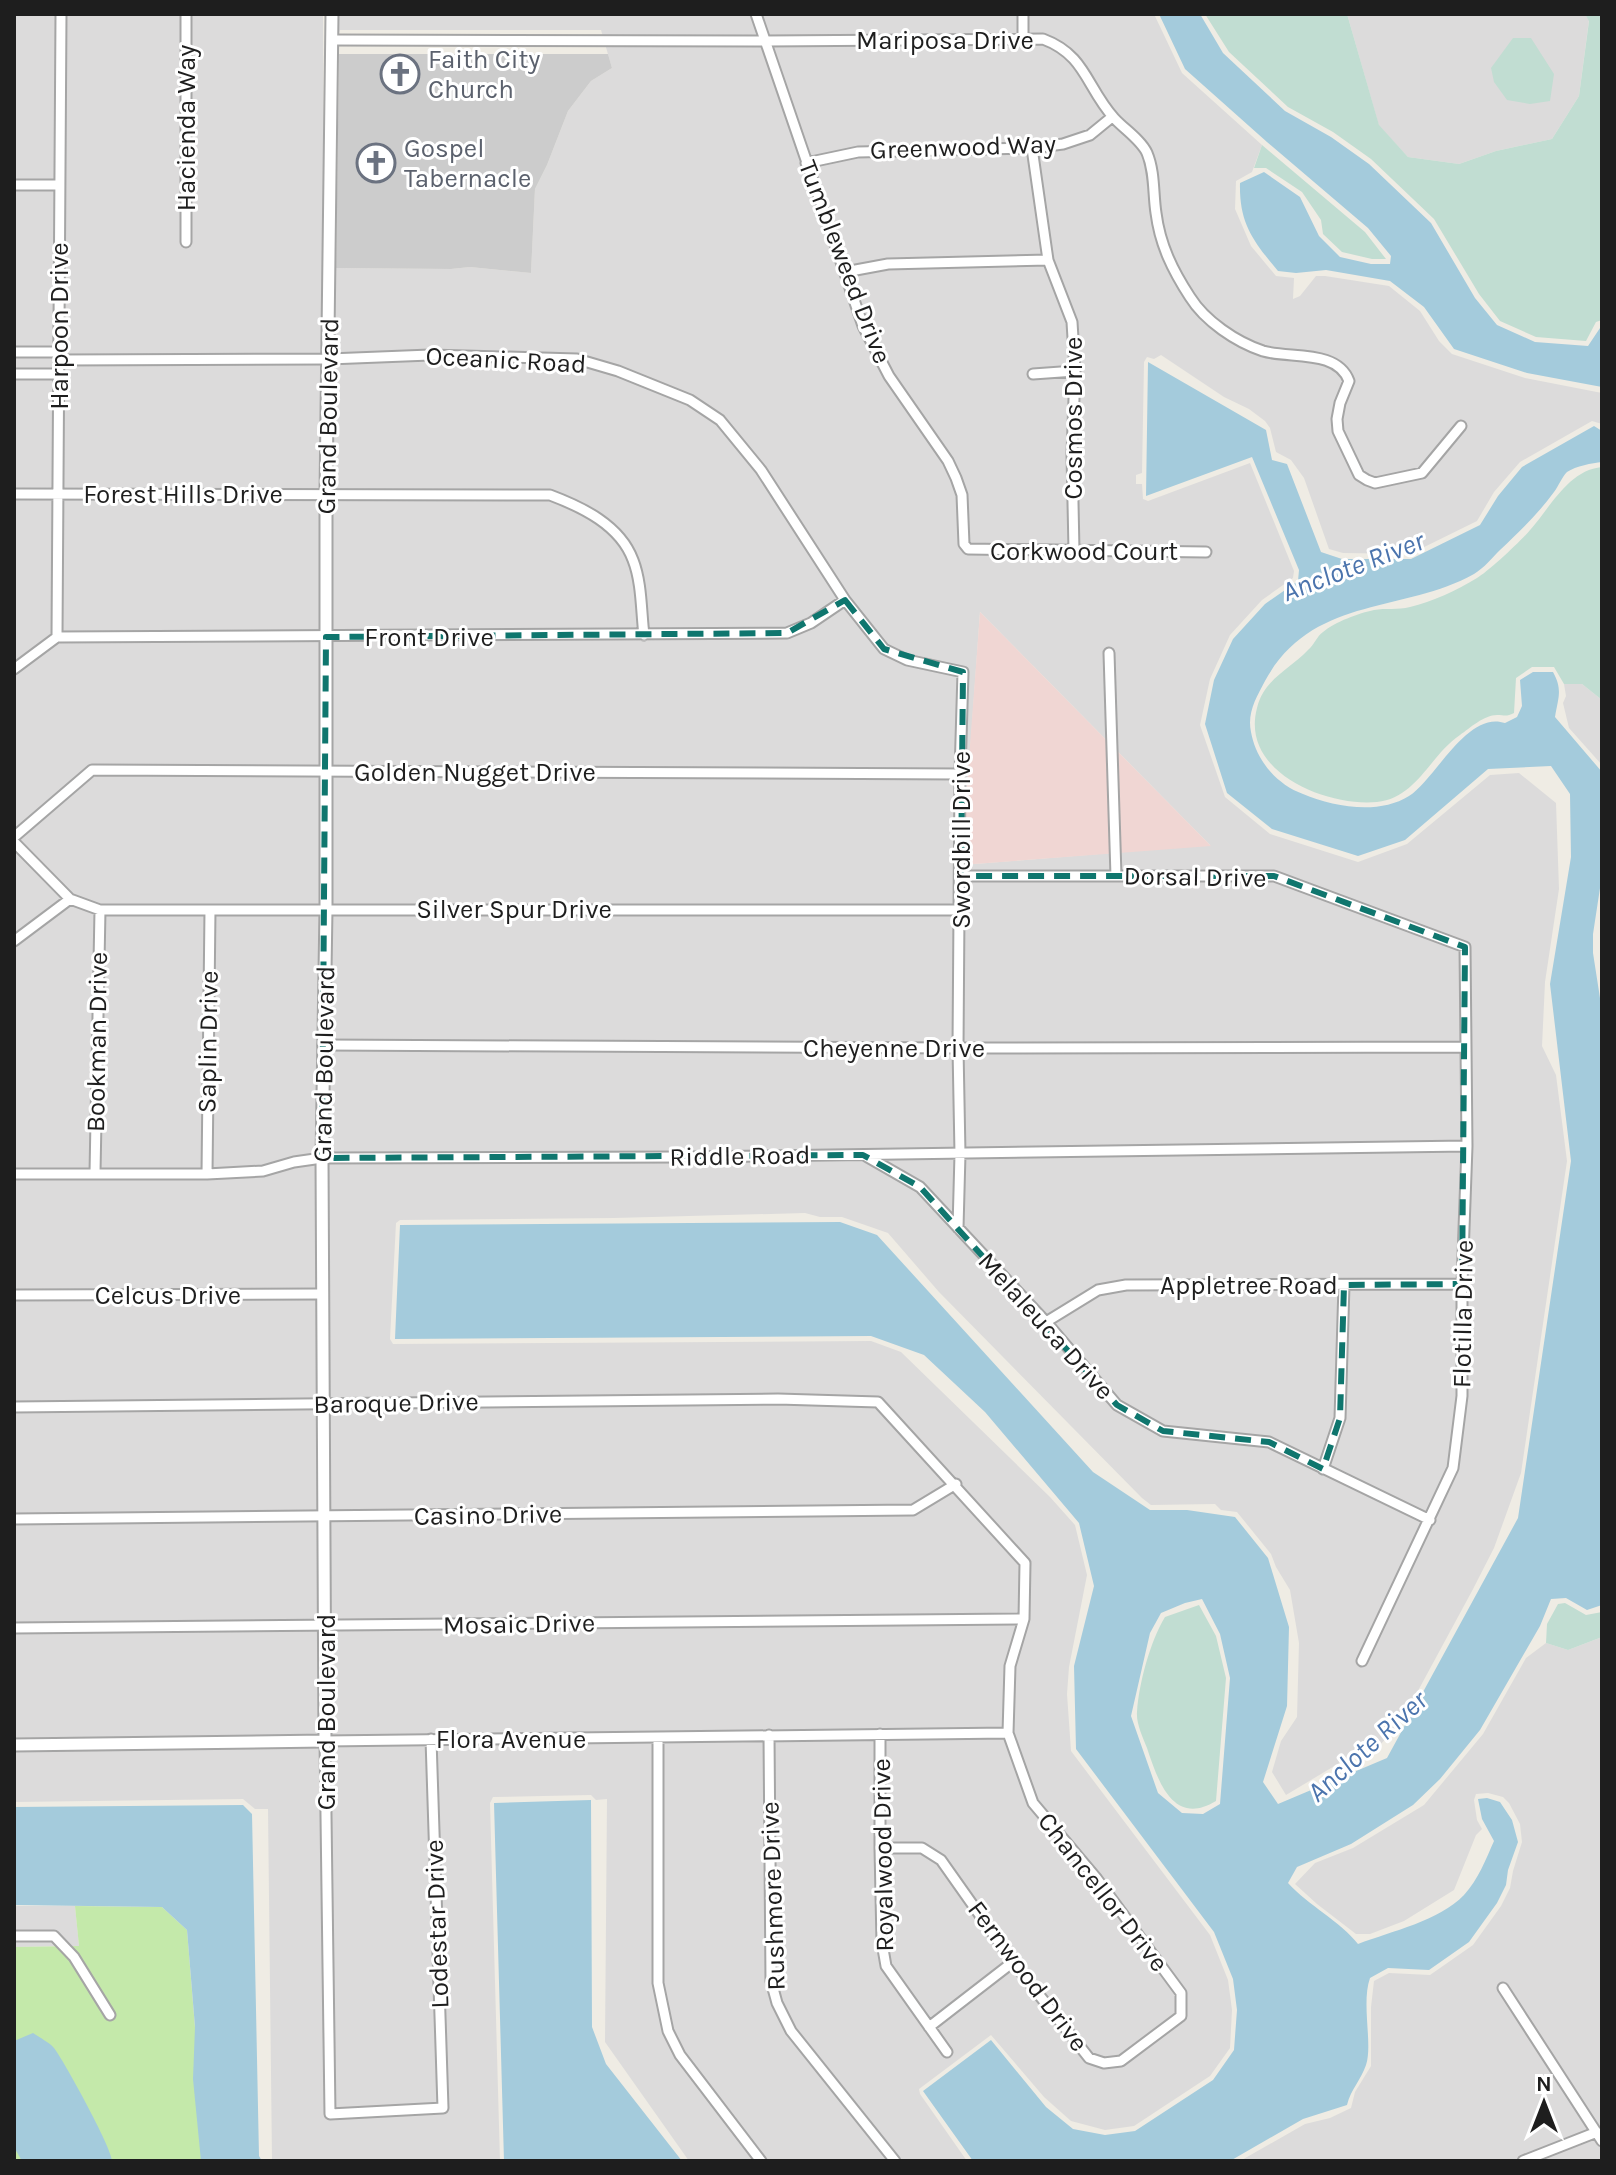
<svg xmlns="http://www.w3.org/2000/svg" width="1616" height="2175" viewBox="0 0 1616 2175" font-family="Karla,sans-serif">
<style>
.residential{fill:#dcdbdb;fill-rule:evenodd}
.commercial{fill:#f0d6d3}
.religious{fill:#ccc}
.grass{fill:#c4e9aa}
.wetland{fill:#c1ddd2}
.water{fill:#a4cbdc;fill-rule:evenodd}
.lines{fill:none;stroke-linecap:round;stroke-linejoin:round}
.minor-casing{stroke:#a5a5a5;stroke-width:13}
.tertiary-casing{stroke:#a5a5a5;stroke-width:15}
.minor{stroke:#fff;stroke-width:9}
.tertiary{stroke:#fff;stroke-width:11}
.marked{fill:none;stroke:#0f766e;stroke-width:6;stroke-dasharray:16 10;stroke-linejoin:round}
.labels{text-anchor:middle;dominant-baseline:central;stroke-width:6;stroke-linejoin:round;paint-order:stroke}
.street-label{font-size:26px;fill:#1e1e1e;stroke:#fff}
.worship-label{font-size:26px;fill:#5b616d;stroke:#fff;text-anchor:start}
.water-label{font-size:28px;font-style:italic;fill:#4b74ad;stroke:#fff}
</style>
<rect width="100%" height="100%" fill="#efece4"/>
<path class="residential" d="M14,14h309l4,1023 5,-128 -1,-415 5,-226 115,1 19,-2 61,6 4,-84 12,-24 21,-54 23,-30 21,-13 -11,-38h-261l-2,6v-22h816l28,59 80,72 -10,27 -16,9 -1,28 16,37 25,30 18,2 -1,21 7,-3 16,-20h9l64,10 31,25 19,30 13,13 73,24 77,15v31l-10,-3 -72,41 -26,30 -17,29 -67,33 -67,-1 -14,-4 -25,-71 -13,-18 -15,-8 -6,-24 -5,-7 -16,-12 -25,-12 -63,-42 -7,4 -7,-2 -3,5 -2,111 -6,2v9h6l1,15 5,2 102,-38 44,108 -1,7 -31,22 -32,35 -20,44 -10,46 25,72 45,37 88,28 49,-18 83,-69 29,-2 37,30 3,86 -14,93 -3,64 14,29 11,86 -46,312 -27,75 -22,43 -72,133 -25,26 -34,12 -55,33 -14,-23 9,-31 16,-24 2,-74 -9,-53 -14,-23 -5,-13 -34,-42 -16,-2 -6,-6 -64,1 -9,-7 -203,-206 -51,-59 -46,-16h-22l-15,-4 -191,5 -214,2 -4,3 -6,116 3,5 478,-3 30,11 149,145 25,28 12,50 -18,92 -2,27 4,57 139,184 18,45 4,30 -2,38 -20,28 -76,50 -29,4 -34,-9 -27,-24 -53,-62 -72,54 1,5 47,67h-278l-84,-119 2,-243 -11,1 -5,-5 -98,2 -3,6 10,358h-228l-4,-352h-13l-12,-10 -229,3v-51l70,-2h-70zM980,612l230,233 -248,20z
M1347,14h238l4,6 -10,76 -27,43 -56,12 -37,13 -51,-7 -29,-31z
M1564,684h18l20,16v65l-33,-37 -6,-25 3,-7z
M1602,1637v524h-362l65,-37 25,-6 21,-10 4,-16 16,-26v-59l3,-26 15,-8 41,2 43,-30 28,-39 9,-18 3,-17 9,-29 -2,-18 -11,-21 -6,-6 -15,-4 -12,1 -2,6 3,20 5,9 -6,6 -22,55 -50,31 -34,13h-14l-39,-30 -22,-20 20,-21 38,-15 71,-43 59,-71 43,-76 20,-15 22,7z
M14,1906h61l4,40 -65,1z"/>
<path class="commercial" d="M980,612l231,234 -250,19z"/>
<path class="religious" d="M339,54h269l4,14 -21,13 -23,30 -21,54 -12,24 -4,84 -61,-6 -19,2 -115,-1z"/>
<path class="grass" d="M75,1906l87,1 25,23 19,231h-192v-214l65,-1z"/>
<path class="wetland" d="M1205,14h142l32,111 29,32 51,7 37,-13 56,-12 27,-43 10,-75 -4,-7h17v306l-6,2 -10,19 -50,-4 -36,-16 -21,-27 -45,-75 -63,-60 -38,-27 -45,-25 -59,-55z
M1513,38h18l23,36 -4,27 -20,3 -23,-4 -13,-18 -3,-14z
M1262,145l103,87 21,27h-14l-30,-7 -19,-18 -2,-14 -19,-28 -36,-24h-12z
M1602,467v233l-20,-16h-18l-10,-17h-22l-16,11 -2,35c-8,4 -9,2 -17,2 -13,0 -27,13 -37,20 -30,20 -43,63 -83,67 -51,5 -137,-30 -120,-94 7,-29 32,-38 51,-58 6,-5 9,-14 15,-18 12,-10 36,-19 51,-22 11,-2 24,0 36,-3 22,-5 47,-17 67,-29 11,-6 45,-38 54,-49 20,-23 38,-59 71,-62z
M1565,1603l21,12 16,-3v25l-34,13 -22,-7 1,-19 11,-20z
M1199,1605l17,31 10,42 -10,123c-43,26 -58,-20 -69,-53 -4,-10 -11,-25 -10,-36 2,-29 13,-70 28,-95z"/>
<path class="water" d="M1159,14h41l23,39 62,58 46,26 38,27 62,59 44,75 22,27 38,17 53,4 14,-21v62l-75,-14 -73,-24 -30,-42 -34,-26 -64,-11 -30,3 -18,-2c-25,-30 -39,-48 -38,-88l24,-11 36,25 19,39 21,21 31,7h19l1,-8 -23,-28 -101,-86 -82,-73z
M1148,362l118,68 6,30 15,4 34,88 21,7h69l69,-34 18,-29 24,-29 72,-41 8,5v31c-10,1 -26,4 -35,10 -5,5 -9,15 -13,20 -16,22 -34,39 -54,58 -8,8 -16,18 -26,24 -72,40 -162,21 -209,107 -9,17 -18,32 -14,51 5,28 25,52 52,62 31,13 76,21 106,2 26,-16 58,-86 96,-73l12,-6 5,-11 -2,-26 13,-8h20c10,18 5,26 2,45l47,55v103l-9,59v19l9,58v594l-15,5 -21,-12 -15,1 -11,27 -60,104 -40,49 -27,26 -62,39 -54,23 -9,16c21,23 52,38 70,61 34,-13 81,-23 106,-49 14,-15 22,-36 30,-54l-12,-22 -4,-20 9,-1 13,4 12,18 6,22 -10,28 -2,15 -9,18 -28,39 -40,28 -41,-2 -18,10c-9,26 3,66 -4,87 -5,15 -15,24 -19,40l-44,14 -73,42h-257l-50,-70 68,-51 55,67 27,22 32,6 30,-4 78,-51 21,-30 3,-40 -4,-31 -19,-47 -138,-183 -2,-83 20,-80 -15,-63 -94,-111 -61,-57 -53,-19 -476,3 5,-114 440,-3 37,13 216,237 57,38h37l48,7 33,41 21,69 -2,79 -24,76 15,22 109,-46 131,-240 53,-357 -21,-177 21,-127 -1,-63 -19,-28 -63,3 -83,71 -47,16 -86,-27 -45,-36 -22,-69 9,-44 19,-41 32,-35 33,-23 1,-11 -47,-113 -106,39zM1202,1599l18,35 10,44 -10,126 -17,10 -21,-1 -24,-20 -27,-77 19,-83 11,-20 24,-10z
M591,1800l1,227 14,37 76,97h-178l-10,-358z
M243,1805l9,9 7,342 3,5h-61l-8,-82 2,-52 -8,-97 -25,-23 -148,-2v-98z
M33,2033c7,5 16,9 21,15 9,11 59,102 58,113h-90l-8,-14v-106z"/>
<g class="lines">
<g class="minor-casing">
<path id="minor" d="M756,14l107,312 26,50 59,85 8,17 6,17 2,49 4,5 238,3
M1023,37v-23
M332,40l433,1 278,-2c43,16 43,48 71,79 10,11 27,22 33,35 8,19 6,41 9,60 4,32 17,58 34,84 15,24 46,45 73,54 27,8 74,-2 86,30l-9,22 -3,16 1,12 21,44 8,5 8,3 47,-10 39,-47
M1032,148l16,112 24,62 3,49 -3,83 2,97
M806,163l52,-11 174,-4 31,-4 27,-9 22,-18
M14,185h45
M186,242v-228
M845,272l43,-8 160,-4
M14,352h46
M60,360l269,-1 101,-4 147,4 41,12 72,29 30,20 41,50 84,130 39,49 23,11 56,12 -3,102 -2,274 2,106 -2,74
M14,374h46
M1033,374l42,-3
M14,494l536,1c32,12 70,30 83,65 9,23 8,51 11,75
M57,637l4,-623
M1109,653l7,223
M14,669l43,-32 730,-4 24,-10 34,-23
M14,837l78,-67 868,4
M14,842l56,57 30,11h861
M961,876h313l191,71 2,199 -5,138v112l-9,72 -91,193
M14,941l56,-42
M323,1045l635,3 507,-1
M866,1156l54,31 126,135 71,83 46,26 106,11 161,78
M95,1173l5,-263
M14,1174h193l56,-3 31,-9 28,-4 363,-1 782,-11
M207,1174l3,-264
M14,1295l308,-1
M1046,1322l52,-32 28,-5 336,-1
M14,1407l764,-8 100,3 147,161 -1,56 -14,47 -2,67 25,70 64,76 84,114v23l-60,45 -17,2 -15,-5 -76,-96 -72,-102 -19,-12h-42
M1323,1469l17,-51 4,-133
M14,1519l899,-9 43,-26
M14,1628l1010,-9
M880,1734v114l2,95 4,23 61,86
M769,1735l2,246 6,22 14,28 104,130
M658,1738v245l10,48 12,24 81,106
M431,1739l12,369 -113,6 -5,-373 683,-8
M14,1936h40l20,21 36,58
M1503,1988l99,153
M929,2027l84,-65
M1523,2161l74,-29"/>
</g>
<g class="tertiary-casing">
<path id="tertiary" d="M14,1745l311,-4 -3,-583 4,-249v-415l6,-480"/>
</g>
<use href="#minor" class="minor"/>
<use href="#tertiary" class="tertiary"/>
</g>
<path class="marked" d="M845,600l39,49 79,23 -2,204h313l191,71 -3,337 -118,1 -4,133 -17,51 -54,-27 -106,-11 -46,-26 -197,-218 -57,-32 -541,3 4,-521 461,-4z"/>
<defs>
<g id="church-ring" transform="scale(2)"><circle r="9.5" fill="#fff" stroke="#6b7280" stroke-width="1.5"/><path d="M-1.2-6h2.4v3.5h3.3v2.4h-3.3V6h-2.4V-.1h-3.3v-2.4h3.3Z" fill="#6b7280"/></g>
</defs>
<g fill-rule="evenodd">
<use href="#church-ring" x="400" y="74"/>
<use href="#church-ring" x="376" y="163"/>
</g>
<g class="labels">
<g class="street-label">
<text x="945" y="40">Mariposa Drive</text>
<text transform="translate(186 128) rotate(-90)">Hacienda Way</text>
<text transform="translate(963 147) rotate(-2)">Greenwood Way</text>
<text transform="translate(845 262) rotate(69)">Tumbleweed Drive</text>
<text transform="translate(59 326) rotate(-90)">Harpoon Drive</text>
<text transform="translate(506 360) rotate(3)">Oceanic Road</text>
<text transform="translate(328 416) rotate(-89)">Grand Boulevard</text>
<text transform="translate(1073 418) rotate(-90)">Cosmos Drive</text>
<text x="183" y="494">Forest Hills Drive</text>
<text x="1084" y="551">Corkwood Court</text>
<text x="429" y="637">Front Drive</text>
<text x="475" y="772">Golden Nugget Drive</text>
<text transform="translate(961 840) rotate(-90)">Swordbill Drive</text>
<text transform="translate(1195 877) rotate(1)">Dorsal Drive</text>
<text x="514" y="909">Silver Spur Drive</text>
<text transform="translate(97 1042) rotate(-89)">Bookman Drive</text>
<text transform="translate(208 1042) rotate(-89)">Saplin Drive</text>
<text x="894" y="1048">Cheyenne Drive</text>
<text transform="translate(324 1064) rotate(-89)">Grand Boulevard</text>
<text transform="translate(740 1156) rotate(-1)">Riddle Road</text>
<text x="1249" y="1285">Appletree Road</text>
<text x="168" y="1295">Celcus Drive</text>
<text transform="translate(1463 1314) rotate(-89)">Flotilla Drive</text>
<text transform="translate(1046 1326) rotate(48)">Melaleuca Drive</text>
<text transform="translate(396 1403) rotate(-1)">Baroque Drive</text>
<text transform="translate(488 1515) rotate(-1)">Casino Drive</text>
<text transform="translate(519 1624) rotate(-1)">Mosaic Drive</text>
<text transform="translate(326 1712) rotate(-90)">Grand Boulevard</text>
<text x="511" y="1739">Flora Avenue</text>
<text transform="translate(883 1855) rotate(-91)">Royalwood Drive</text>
<text transform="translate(1103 1892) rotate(52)">Chancellor Drive</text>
<text transform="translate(773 1896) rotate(-92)">Rushmore Drive</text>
<text transform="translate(437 1924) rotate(-92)">Lodestar Drive</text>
<text transform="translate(1028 1976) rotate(53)">Fernwood Drive</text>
</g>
<g class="worship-label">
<text x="428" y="59">Faith City<tspan x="428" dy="30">Church</tspan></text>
<text x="404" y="148">Gospel<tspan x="404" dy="30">Tabernacle</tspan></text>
</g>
<g class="water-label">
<text transform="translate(1353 566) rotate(-21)">Anclote River</text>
<text transform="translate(1367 1746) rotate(-42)">Anclote River</text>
</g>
</g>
<rect width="1616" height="2175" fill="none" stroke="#1e1e1e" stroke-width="32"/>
<g transform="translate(1544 2103)" stroke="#ffffff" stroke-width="6" paint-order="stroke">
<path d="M0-6L14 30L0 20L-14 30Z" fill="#1e1e1e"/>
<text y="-12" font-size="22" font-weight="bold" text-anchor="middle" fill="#1e1e1e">N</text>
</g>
</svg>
